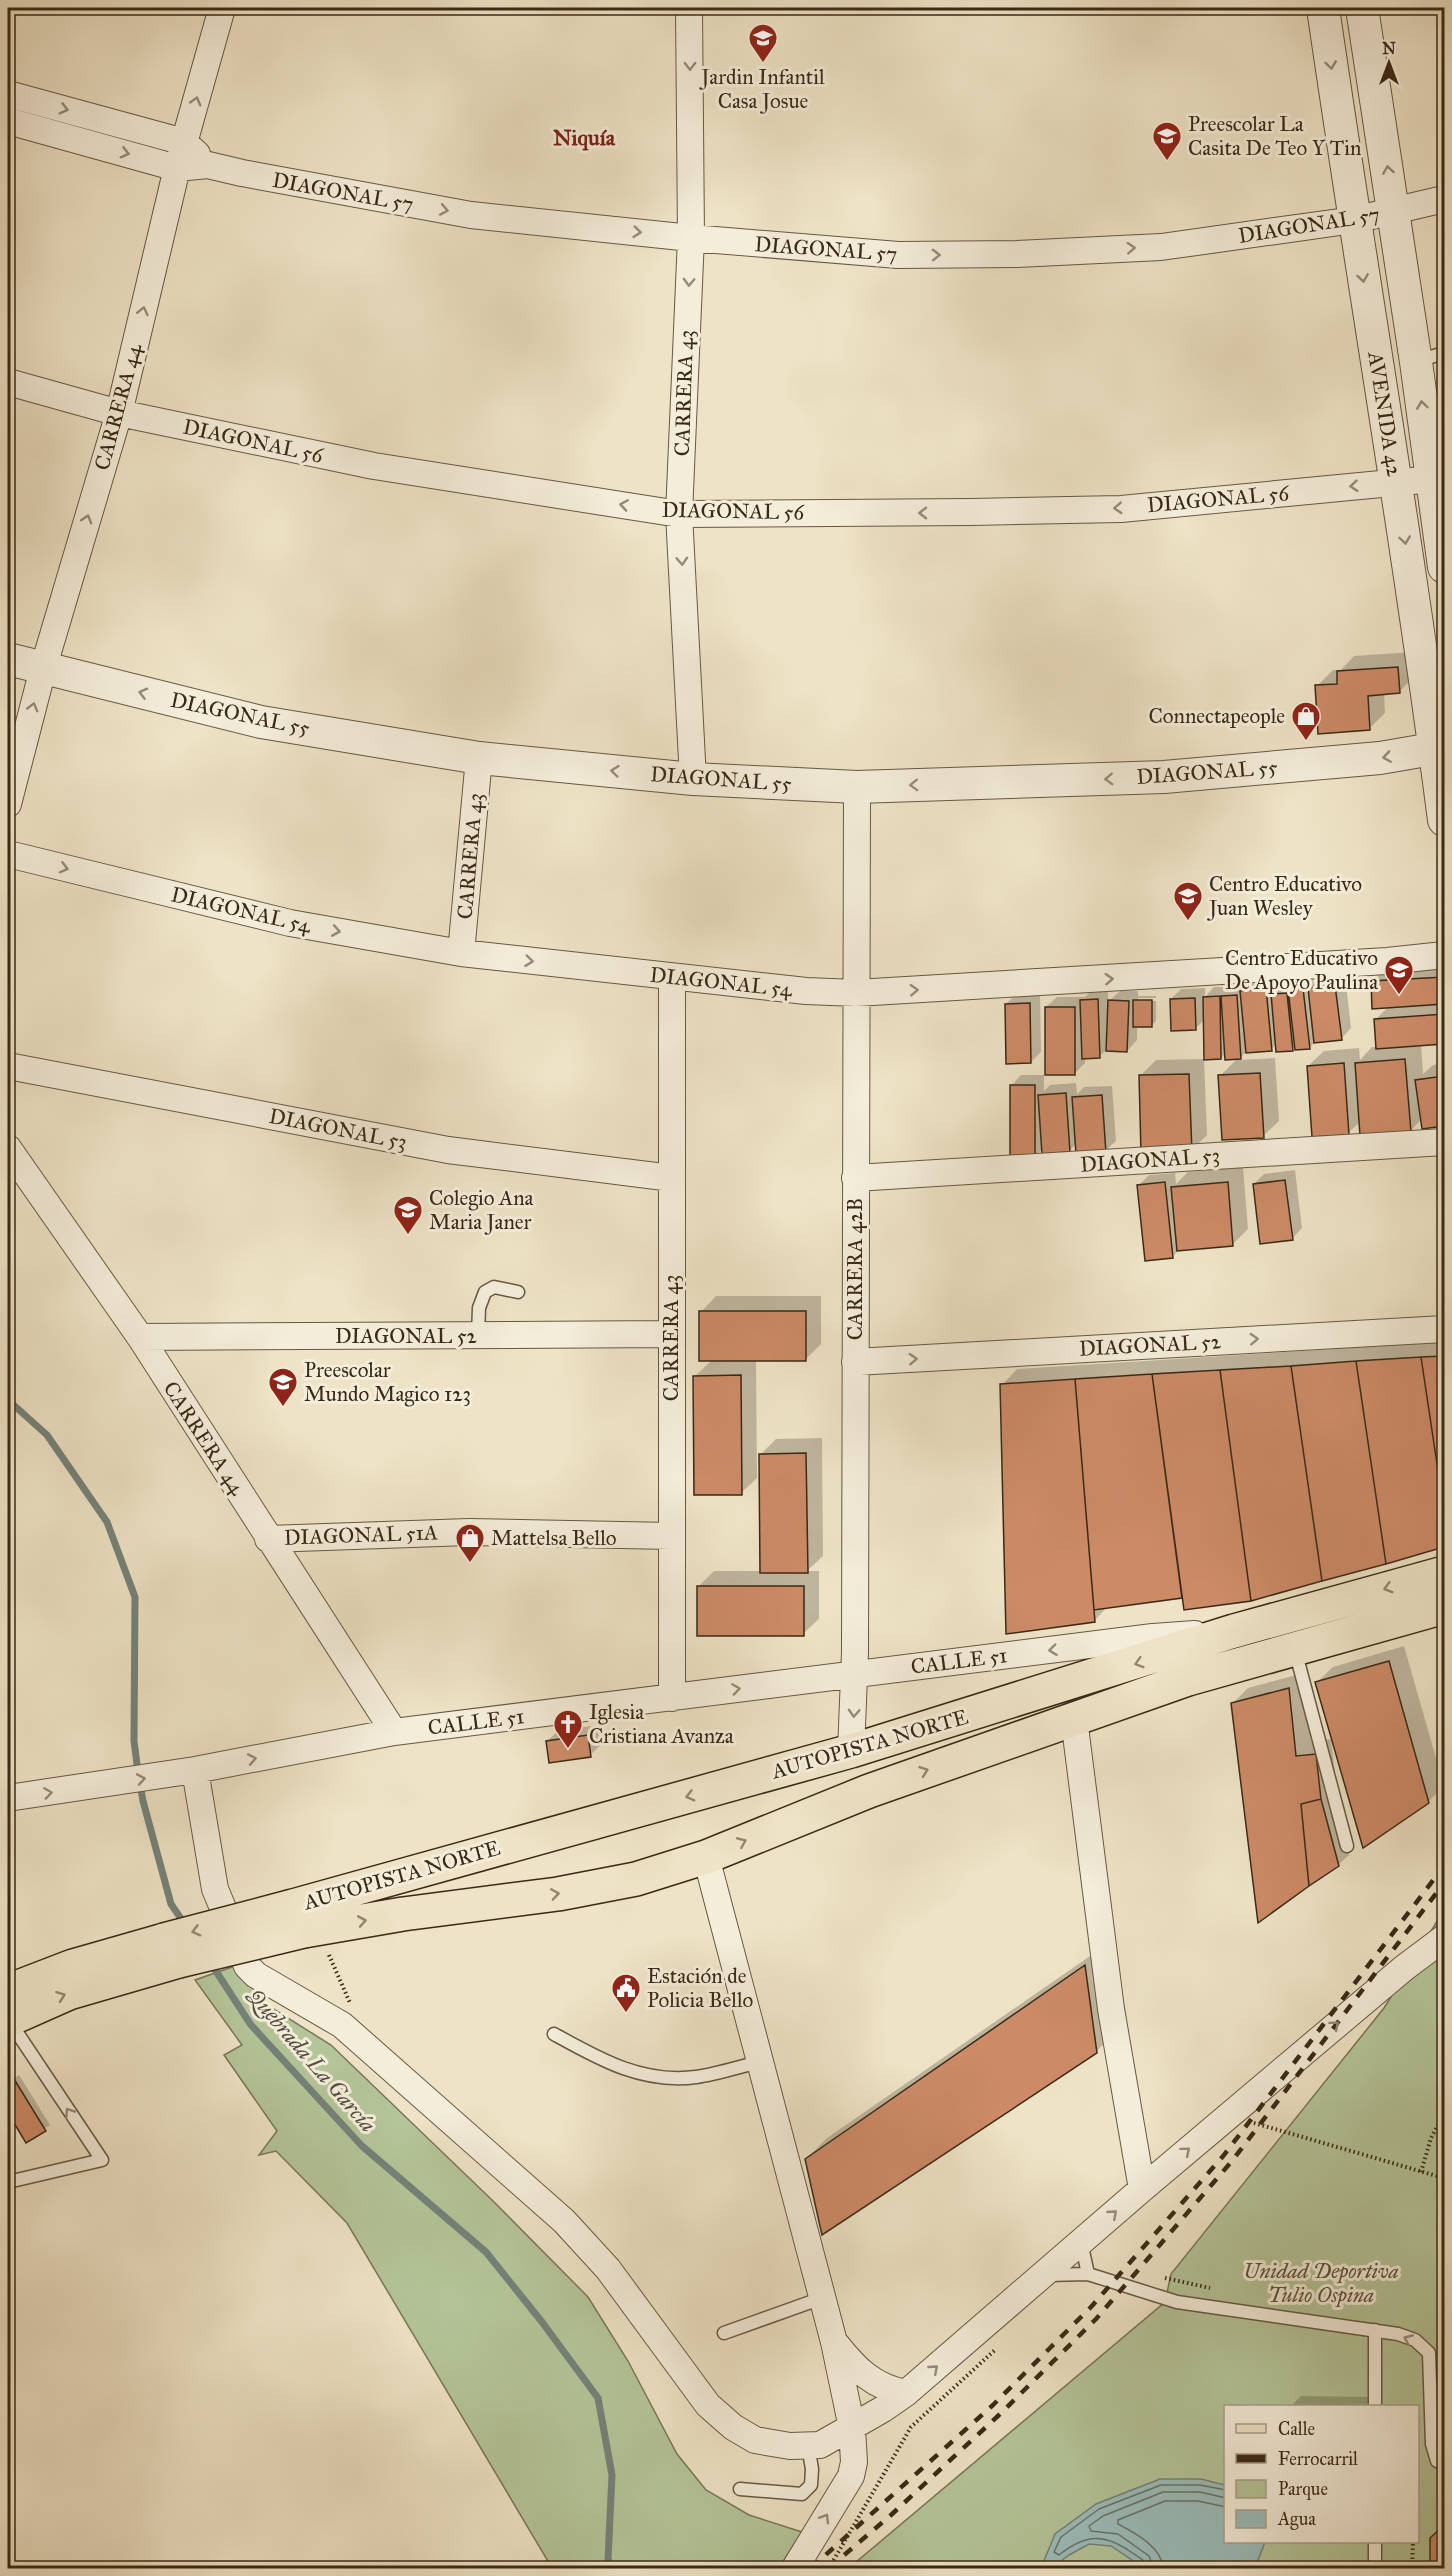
<svg xmlns="http://www.w3.org/2000/svg" width="1452" height="2576" viewBox="0 0 1452 2576" font-family="'IM FELL Great Primer',serif">
<style>
.green{fill:#b4c599;stroke:#767758;stroke-width:1.5;fill-rule:evenodd}
.water{fill:#9bbdbb;stroke:#748279;stroke-width:1.5}
.shadow{fill:#0003}
.lines{fill:none;stroke-linecap:round;stroke-linejoin:round}
.shore{stroke:#6a7368;stroke-width:1.5}
.stream{stroke:#748279;stroke-width:7}
.building{fill:#cc8a67;stroke:#392916;stroke-width:1.5}
.service-casing{stroke:#665842;stroke-width:15}
.minor-casing{stroke:#665842;stroke-width:28}
.tertiary-casing{stroke:#665842;stroke-width:34}
.primary-casing{stroke:#392916;stroke-width:36}
.path{stroke:#392916;stroke-width:4;stroke-dasharray:1.5 3;stroke-linecap:butt}
.service{stroke:#f4edda;stroke-width:12}
.minor{stroke:#f4edda;stroke-width:26}
.tertiary{stroke:#f4edda;stroke-width:32}
.primary{stroke:#eee3c6;stroke-width:33}
.rail{stroke:#392916;stroke-width:4.5;stroke-dasharray:10 10;stroke-linecap:butt}
.primary-bridge-casing{stroke:#392916;stroke-width:36;stroke-linecap:butt}
.primary-bridge{stroke:#eee3c6;stroke-width:33}
.oneway{stroke:#968b78}
.oneway2{stroke:#94866e}
.labels{text-anchor:middle;dominant-baseline:central;stroke-width:6;stroke-linejoin:round;paint-order:stroke}
.poi-label{font-size:21px;fill:#392916;stroke:#f4edda;text-anchor:start}
.street-label{font-size:21px;fill:#392916;stroke:#f4edda}
.park-label{font-size:21px;font-style:italic;fill:#585037;stroke:#f4edda}
.neighbourhood-label{font-size:22px;font-weight:bold;fill:#7a1f14;stroke:#f4edda}
.water-label{font-size:22px;font-style:italic;fill:#524e3f;stroke:#f4edda}
</style>
<rect width="100%" height="100%" fill="#eee3c6"/>
<filter id="stains"><feTurbulence type="fractalNoise" baseFrequency=".00333" numOctaves="4"/><feColorMatrix values="0 0 0 0 .2 0 0 0 0 .09 0 0 0 0 .02 0 0 0 .5 -.17"/></filter>
<radialGradient id="worn" r=".72"><stop offset=".6" stop-color="#630" stop-opacity="0"/><stop offset="1" stop-color="#630" stop-opacity=".3"/></radialGradient>
<path class="green" d="M1444,1910v658h-595l316,-266 6,-28 213,-266zM1226,2406h192v136h-192z
M235,1966l32,39 64,40 162,156 95,96 40,64 49,93 29,36 43,25 53,17 -23,36h-227l-205,-345 -71,-72 -17,4 18,-24 -53,-76 18,-10 -47,-65z"/>
<path class="water" d="M1160,2479h41l24,6 1,57h39l-10,26h-111l-33,-22 -22,-2 -20,11 -17,13h-11l14,-34 41,-30z"/>
<path class="shadow" d="M1413,652l2,24 -16,16 -15,1 1,20 -16,16 -52,-43 16,-16h8l13,-14z
M1444,968v74l-23,2 2,30 10,-9 11,-2v62l-20,3 -2,-9 -12,12 -49,-10 -13,12 -40,-67 16,-15 35,-3 1,12 12,-13h5l-2,-27 14,-14 -17,-24 11,-10z
M1345,975l6,53 -10,11 -26,3 -5,5 -14,-2 -4,4 -15,-6 -6,6 -25,3 -8,8 37,-2 4,63 -16,15 -43,-60 18,-18 -12,-5 -5,5 -16,-39 -9,9 -25,-29 10,-10 24,-1v9l9,-10h16v3l3,-4h14l5,-5 24,-2 1,12 6,-6 13,-2 4,-4 13,-1 1,6 6,-6z
M1092,990h16v12l12,-11h18v5h18v2h-18v3h18v20l-5,5h-14v14l-10,11 -21,-1 -7,7 -14,1v5l-11,11 -28,-67 11,-10h28z
M1040,993l1,59 -10,10 -25,-58 10,-10z
M1204,1059l3,76 -16,16 -51,-75 16,-16z
M1021,1075h23v16l6,-6 26,-2 1,11 7,-7 28,-1 4,55 -11,10 -28,-8 -8,8 -26,-2 -9,8 -23,-71z
M1243,1167l5,62 -16,16 -52,4 -8,8 -33,-72 10,-10 26,-2 1,11 12,-12z
M1295,1170l7,58 -10,11 -38,-55 10,-10z
M716,1296h105v48l-16,16h-49l1,118 -16,15 -46,-117 17,-16 -11,-48z
M1444,1342v204l-193,53 -68,-3 -75,10 -14,15 -92,-236 15,-16z
M822,1438l1,118 -16,15h12v48l-16,15 -104,-48 15,-15h47v-117l15,-15z
M1404,1646l40,140 -16,16 -111,-120 16,-15z
M1304,1673l7,68 20,-2 5,43 -6,6 19,67 -11,10 -106,-161 16,-16z
M598,1725l3,20 -11,10 -43,-14 11,-10z
M1106,1945l11,85 -21,22 -290,107 21,-21z
M19,2075l31,50 -24,16 -18,-30v-29z
M1301,2396l70,1v9h-80z
M1444,2526v42h-13l1,-30z"/>
<g class="lines">
<path class="shore" d="M1147,2568c-1,-8 -9,-11 -16,-16 -27,-19 -46,-18 -72,3l-5,-3 7,-15 38,-28 62,-24h39l26,5
M1154,2568l-5,-12 -31,-22 -27,-3 -2,-5 14,-10 60,-24h37l26,6
M1163,2568c-1,-21 -28,-35 -45,-44v-4l47,-19h33l28,6"/>
<path class="stream" d="M8,1400l39,35 60,87 28,75 -1,144 4,31
M140,1783l3,18 28,103 15,22
M210,1962l41,63 111,121 124,106 56,70 56,76 14,77 -4,84 4,9"/>
</g>
<path class="building" d="M1398,667l2,26 -32,3 2,34 -52,4 -3,-49 22,-1v-13z
M1444,977v27l-72,5 -1,-28z
M1335,985l7,55 -28,3 -6,-55z
M1266,988l6,63 -26,2 -6,-62z
M1303,988l7,61 -15,1 -7,-61z
M1287,993l6,58 -17,1 -5,-58z
M1237,995l4,64 -16,1 -4,-64z
M1220,996l1,63 -17,1 -1,-63z
M1195,998l1,32 -25,1 -1,-32z
M1098,999l2,59 -18,1 -2,-59z
M1108,1000l21,1 -2,51 -21,-1z
M1133,1000h19v27h-19z
M1030,1003l1,60 -25,1 -1,-60z
M1045,1007h30v68h-30z
M1444,1014v30l-68,5 -2,-30z
M1405,1059l6,73 -51,4 -5,-73z
M1344,1063l5,72 -37,2 -5,-71z
M1260,1073l4,65 -42,2 -4,-65z
M1189,1074l3,79 -51,1 -2,-79z
M1444,1076v50l-22,3 -7,-49z
M1010,1085h25v74h-25z
M1066,1093l4,59 -28,2 -4,-59z
M1102,1095l4,58 -30,1 -4,-57z
M1285,1180l8,60 -33,4 -7,-60z
M1165,1182l8,76 -28,3 -8,-76z
M1228,1182l5,64 -56,5 -6,-64z
M699,1311h107v50h-107z
M1444,1356v155l-23,-154z
M1421,1357l23,154v36l-58,17 -30,-203z
M1356,1361l30,203 -64,17 -31,-215z
M1291,1366l31,215 -71,20 -31,-231z
M1220,1370l31,231 -67,9 -32,-236z
M1152,1374l30,224 -88,12 -19,-231z
M741,1375l1,120h-48l-1,-119z
M1075,1379l20,243 -89,12 -6,-250z
M806,1453l2,120h-48l-1,-119z
M697,1586h107v50h-107z
M1389,1661l40,142 -66,45 -48,-166z
M1289,1688l7,68 20,-2 5,45 -20,5 8,82 -51,37 -27,-220z
M588,1735l3,22 -42,6 -3,-22z
M1321,1799l18,67 -30,20 -8,-82z
M1085,1965l12,88 -275,182 -17,-76z
M14,2079l32,52 -20,12 -18,-30v-31z
M1444,2525v43h-14v-30z"/>
<g class="lines">
<g class="service-casing">
<path id="service" d="M1417,361l27,-8
M478,1335l1,-27 6,-16 9,-5 24,5
M1295,1650l52,196
M554,2034c45,25 88,50 142,43 21,-3 42,-10 63,-15
M8,2182l94,-22 -92,-138
M1081,2242l7,32
M1047,2275l41,-1 89,28 221,32 17,6 14,13 3,91 5,17 7,3
M1375,2330v76
M724,2333l98,-35
M740,2489l62,5 9,-9 1,-16 -4,-23
M1375,2568v-26"/>
</g>
<g class="minor-casing">
<path id="minor" d="M689,8l2,230 -12,276 14,265
M8,94l176,48 13,12
M8,121l169,47 31,-3 34,8 229,42 220,23 207,17 119,-1 144,-7 193,-27 90,-21
M8,382l111,31 255,53 305,48 292,-2 150,-3 312,-30
M8,804l35,-135 76,-256 58,-245 45,-160
M8,854l282,69 171,30 345,38 50,2 531,-32 57,-6
M461,953l18,-195
M672,978v720
M8,1066l440,84 224,28
M8,1148l132,189 254,395
M855,1178l589,-36
M140,1337l532,-3
M855,1362l589,-33
M268,1539l201,-7 202,4
M1074,1719l37,290 31,180
M851,1751l4,-99 2,-865
M195,1770l20,119 32,77 9,9 86,50 222,196 44,48 100,136 25,22 22,13 35,6 30,-1 63,-36 23,-16 236,-204 262,-221 40,-30
M8,1798l187,-28 199,-38 759,-95 42,-3
M706,1857l128,485 18,86 2,34 -3,14 -56,92
M836,2344c20,25 37,43 70,49"/>
</g>
<g class="tertiary-casing">
<path id="tertiary" d="M1323,8c39,270 86,540 121,812
M1362,8l54,354 28,205
M8,659l253,63 218,36 214,21 164,8 307,-10 216,-19 64,-11"/>
</g>
<g class="primary-casing">
<path id="primary" d="M293,1906l558,-155 383,-120 210,-58
M304,1931l99,-17 155,-20 78,-15 70,-22 163,-66 319,-112 256,-72
M8,1991l65,-25 91,-26
M8,2020l61,-27 110,-32"/>
</g>
<path class="path" d="M329,1955l21,48
M1254,2123l190,55
M1421,2172l10,-34 13,-25
M1165,2278l45,10
M829,2568l82,-141 85,-78
M1412,2568l1,-26"/>
<use href="#service" class="service"/>
<use href="#minor" class="minor"/>
<use href="#tertiary" class="tertiary"/>
<use href="#primary" class="primary"/>
<path class="rail" d="M811,2568l182,-163 98,-98 133,-152 220,-289
M829,2568l62,-53 108,-100 97,-96 136,-158 212,-278"/>
<g class="primary-bridge-casing">
<path id="primary-bridge" d="M164,1940l129,-34
M179,1961l125,-30"/>
</g>
<use href="#primary-bridge" class="primary-bridge"/>
</g>
<defs><path id="oneway-chevron" d="M-2-3.5L2.5 0L-2 3.5" fill="none" stroke-width="1.6" stroke-linecap="round" stroke-linejoin="round" transform="scale(1.5)"/></defs>
<g class="oneway">
<use href="#oneway-chevron" transform="translate(1331 65) rotate(82)"/>
<use href="#oneway-chevron" transform="translate(690 66) rotate(90)"/>
<use href="#oneway-chevron" transform="translate(196 101) rotate(-74)"/>
<use href="#oneway-chevron" transform="translate(64 109) rotate(15)"/>
<use href="#oneway-chevron" transform="translate(125 153) rotate(15)"/>
<use href="#oneway-chevron" transform="translate(1388 170) rotate(-99)"/>
<use href="#oneway-chevron" transform="translate(444 210) rotate(11)"/>
<use href="#oneway-chevron" transform="translate(637 232) rotate(6)"/>
<use href="#oneway-chevron" transform="translate(1131 248) rotate(-3)"/>
<use href="#oneway-chevron" transform="translate(936 255) rotate(-1)"/>
<use href="#oneway-chevron" transform="translate(1363 278) rotate(81)"/>
<use href="#oneway-chevron" transform="translate(689 282) rotate(92)"/>
<use href="#oneway-chevron" transform="translate(143 311) rotate(-77)"/>
<use href="#oneway-chevron" transform="translate(1422 405) rotate(-98)"/>
<use href="#oneway-chevron" transform="translate(1354 486) rotate(175)"/>
<use href="#oneway-chevron" transform="translate(624 505) rotate(-171)"/>
<use href="#oneway-chevron" transform="translate(1118 508) rotate(177)"/>
<use href="#oneway-chevron" transform="translate(923 513) rotate(180)"/>
<use href="#oneway-chevron" transform="translate(87 519) rotate(-73)"/>
<use href="#oneway-chevron" transform="translate(1405 540) rotate(82)"/>
<use href="#oneway-chevron" transform="translate(682 561) rotate(87)"/>
<use href="#oneway-chevron" transform="translate(143 693) rotate(-166)"/>
<use href="#oneway-chevron" transform="translate(33 707) rotate(-75)"/>
<use href="#oneway-chevron" transform="translate(1387 757) rotate(171)"/>
<use href="#oneway-chevron" transform="translate(615 771) rotate(-174)"/>
<use href="#oneway-chevron" transform="translate(1109 779) rotate(178)"/>
<use href="#oneway-chevron" transform="translate(914 785) rotate(178)"/>
<use href="#oneway-chevron" transform="translate(64 868) rotate(14)"/>
<use href="#oneway-chevron" transform="translate(336 931) rotate(10)"/>
<use href="#oneway-chevron" transform="translate(529 961) rotate(7)"/>
<use href="#oneway-chevron" transform="translate(1109 979) rotate(-4)"/>
<use href="#oneway-chevron" transform="translate(914 990) rotate(-3)"/>
<use href="#oneway-chevron" transform="translate(1254 1339) rotate(-3)"/>
<use href="#oneway-chevron" transform="translate(913 1359) rotate(-3)"/>
<use href="#oneway-chevron" transform="translate(1053 1650) rotate(173)"/>
<use href="#oneway-chevron" transform="translate(736 1689) rotate(-8)"/>
<use href="#oneway-chevron" transform="translate(854 1713) rotate(93)"/>
<use href="#oneway-chevron" transform="translate(252 1759) rotate(-11)"/>
<use href="#oneway-chevron" transform="translate(141 1779) rotate(-10)"/>
<use href="#oneway-chevron" transform="translate(48 1793) rotate(-8)"/>
<use href="#oneway-chevron" transform="translate(1335 2025) rotate(-40)"/>
<use href="#oneway-chevron" transform="translate(69 2112) rotate(-124)"/>
<use href="#oneway-chevron" transform="translate(1186 2151) rotate(-40)"/>
<use href="#oneway-chevron" transform="translate(1113 2214) rotate(-41)"/>
<use href="#oneway-chevron" transform="translate(1408 2339) rotate(-156)"/>
<use href="#oneway-chevron" transform="translate(934 2369) rotate(-41)"/>
<use href="#oneway-chevron" transform="translate(825 2518) rotate(-59)"/>
</g>
<g class="oneway2">
<use href="#oneway-chevron" transform="translate(1388 1588) rotate(164)"/>
<use href="#oneway-chevron" transform="translate(1139 1663) rotate(163)"/>
<use href="#oneway-chevron" transform="translate(924 1771) rotate(-20)"/>
<use href="#oneway-chevron" transform="translate(690 1796) rotate(165)"/>
<use href="#oneway-chevron" transform="translate(742 1842) rotate(-23)"/>
<use href="#oneway-chevron" transform="translate(555 1894) rotate(-9)"/>
<use href="#oneway-chevron" transform="translate(362 1921) rotate(-10)"/>
<use href="#oneway-chevron" transform="translate(196 1931) rotate(165)"/>
<use href="#oneway-chevron" transform="translate(61 1996) rotate(-20)"/>
</g>
<defs>
<g id="school-pin" transform="scale(1.5)"><path d="M0 17L-7.5 6A9.5 9.5 0 1 1 7.5 6Z" fill="#8f2418" stroke="#f4edda"/><path d="M0-5L7-2L0 1L-7-2ZM-4 1L0 2.5L4 1V4Q0 6-4 4Z" fill="#fff"/></g>
<g id="shop-pin" transform="scale(1.5)"><path d="M0 17L-7.5 6A9.5 9.5 0 1 1 7.5 6Z" fill="#8f2418" stroke="#f4edda"/><path d="M-5-2.5h2.3a2.7 3.5 0 0 1 5.4 0H5L5.5 6h-11ZM-1.5-2.5h3a1.5 2.3 0 0 0-3 0Z" fill="#fff"/></g>
<g id="church-pin" transform="scale(1.5)"><path d="M0 17L-7.5 6A9.5 9.5 0 1 1 7.5 6Z" fill="#8f2418" stroke="#f4edda"/><path d="M-1.2-6h2.4v3.5h3.3v2.4h-3.3V6h-2.4V-.1h-3.3v-2.4h3.3Z" fill="#fff"/></g>
<g id="civic-pin" transform="scale(1.5)"><path d="M0 17L-7.5 6A9.5 9.5 0 1 1 7.5 6Z" fill="#8f2418" stroke="#f4edda"/><path d="M-.6-6.5H3V-4.5H.6V-3L4-1V1h2V6H-6V1h2V-1L-.6-3ZM-1.2 2.5V6h2.4V2.5Z" fill="#fff"/></g>
</defs>
<g fill-rule="evenodd">
<use href="#school-pin" x="763" y="38"/>
<use href="#school-pin" x="1167" y="136"/>
<use href="#shop-pin" x="1306" y="716"/>
<use href="#school-pin" x="1188" y="896"/>
<use href="#school-pin" x="1399" y="970"/>
<use href="#school-pin" x="408" y="1210"/>
<use href="#school-pin" x="283" y="1382"/>
<use href="#shop-pin" x="470" y="1538"/>
<use href="#church-pin" x="568" y="1724"/>
<use href="#civic-pin" x="626" y="1988"/>
</g>
<g class="labels">
<g class="poi-label">
<text x="763" y="77" text-anchor="middle">Jardin Infantil<tspan x="763" dy="24">Casa Josue</tspan></text>
<text x="1188" y="124">Preescolar La<tspan x="1188" dy="24">Casita De Teo Y Tin</tspan></text>
<text x="1285" y="716" text-anchor="end">Connectapeople</text>
<text x="1209" y="884">Centro Educativo<tspan x="1209" dy="24">Juan Wesley</tspan></text>
<text x="1378" y="958" text-anchor="end">Centro Educativo<tspan x="1378" dy="24">De Apoyo Paulina</tspan></text>
<text x="429" y="1198">Colegio Ana<tspan x="429" dy="24">Maria Janer</tspan></text>
<text x="304" y="1370">Preescolar<tspan x="304" dy="24">Mundo Magico 123</tspan></text>
<text x="491" y="1538">Mattelsa Bello</text>
<text x="589" y="1712">Iglesia<tspan x="589" dy="24">Cristiana Avanza</tspan></text>
<text x="647" y="1976">Estación de<tspan x="647" dy="24">Policia Bello</tspan></text>
</g>
<g class="street-label">
<text transform="translate(343 192) rotate(10)">DIAGONAL 57</text>
<text transform="translate(1309 225) rotate(-9)">DIAGONAL 57</text>
<text transform="translate(826 249) rotate(4)">DIAGONAL 57</text>
<text transform="translate(684 393) rotate(-88)">CARRERA 43</text>
<text transform="translate(118 407) rotate(-75)">CARRERA 44</text>
<text transform="translate(1385 414) rotate(81)">AVENIDA 42</text>
<text transform="translate(253 441) rotate(12)">DIAGONAL 56</text>
<text transform="translate(1218 499) rotate(-5)">DIAGONAL 56</text>
<text transform="translate(733 511) rotate(1)">DIAGONAL 56</text>
<text transform="translate(240 714) rotate(12)">DIAGONAL 55</text>
<text transform="translate(1207 772) rotate(-4)">DIAGONAL 55</text>
<text transform="translate(721 779) rotate(4)">DIAGONAL 55</text>
<text transform="translate(470 856) rotate(-85)">CARRERA 43</text>
<text transform="translate(241 910) rotate(13)">DIAGONAL 54</text>
<text transform="translate(721 982) rotate(6)">DIAGONAL 54</text>
<text transform="translate(338 1129) rotate(11)">DIAGONAL 53</text>
<text transform="translate(1150 1160) rotate(-4)">DIAGONAL 53</text>
<text transform="translate(855 1269) rotate(-90)">CARRERA 42B</text>
<text x="406" y="1336">DIAGONAL 52</text>
<text transform="translate(671 1338) rotate(-90)">CARRERA 43</text>
<text transform="translate(1150 1345) rotate(-3)">DIAGONAL 52</text>
<text transform="translate(204 1438) rotate(57)">CARRERA 44</text>
<text transform="translate(361 1535) rotate(-2)">DIAGONAL 51A</text>
<text transform="translate(959 1661) rotate(-7)">CALLE 51</text>
<text transform="translate(476 1722) rotate(-7)">CALLE 51</text>
<text transform="translate(870 1744) rotate(-16)">AUTOPISTA NORTE</text>
<text transform="translate(402 1875) rotate(-16)">AUTOPISTA NORTE</text>
</g>
<g class="park-label">
<text x="1321" y="2271">Unidad Deportiva<tspan x="1321" dy="24">Tulio Ospina</tspan></text>
</g>
<g class="neighbourhood-label">
<text x="584" y="137">Niquía</text>
</g>
<g class="water-label">
<text transform="translate(312 2060) rotate(49)">Quebrada La García</text>
</g>
</g>
<rect width="1452" height="2576" fill="none" stroke="#eee3c6" stroke-width="30"/>
<rect x="9" y="9" width="1434" height="2558" fill="none" stroke="#392916" stroke-width="3"/>
<rect x="15" y="15" width="1422" height="2546" fill="none" stroke="#392916" stroke-width="1.5"/>
<rect x="1224" y="2405" width="195" height="138" fill="#f4edda" stroke="#a99f8c" stroke-width="1.5"/>
<rect x="1236" y="2424" width="30" height="9" fill="#eee3c6" stroke="#a99f8c" stroke-width="1.5"/>
<text x="1278" y="2435" font-size="18" fill="#392916">Calle</text>
<rect x="1236" y="2454" width="30" height="9" fill="#392916" stroke="#a99f8c" stroke-width="1.5"/>
<text x="1278" y="2465" font-size="18" fill="#392916">Ferrocarril</text>
<rect x="1236" y="2480" width="30" height="18" fill="#b4c599" stroke="#a99f8c" stroke-width="1.5"/>
<text x="1278" y="2495" font-size="18" fill="#392916">Parque</text>
<rect x="1236" y="2510" width="30" height="18" fill="#9bbdbb" stroke="#a99f8c" stroke-width="1.5"/>
<text x="1278" y="2525" font-size="18" fill="#392916">Agua</text>
<g transform="translate(1389 63)" stroke="#f4edda" stroke-width="4.5" paint-order="stroke">
<path d="M0-4.5L10 22L0 15L-10 22Z" fill="#392916"/>
<text y="-9" font-size="16" font-weight="bold" text-anchor="middle" fill="#392916">N</text>
</g>
<rect width="100%" height="100%" filter="url(#stains)"/>
<rect width="100%" height="100%" fill="url(#worn)"/>
</svg>
